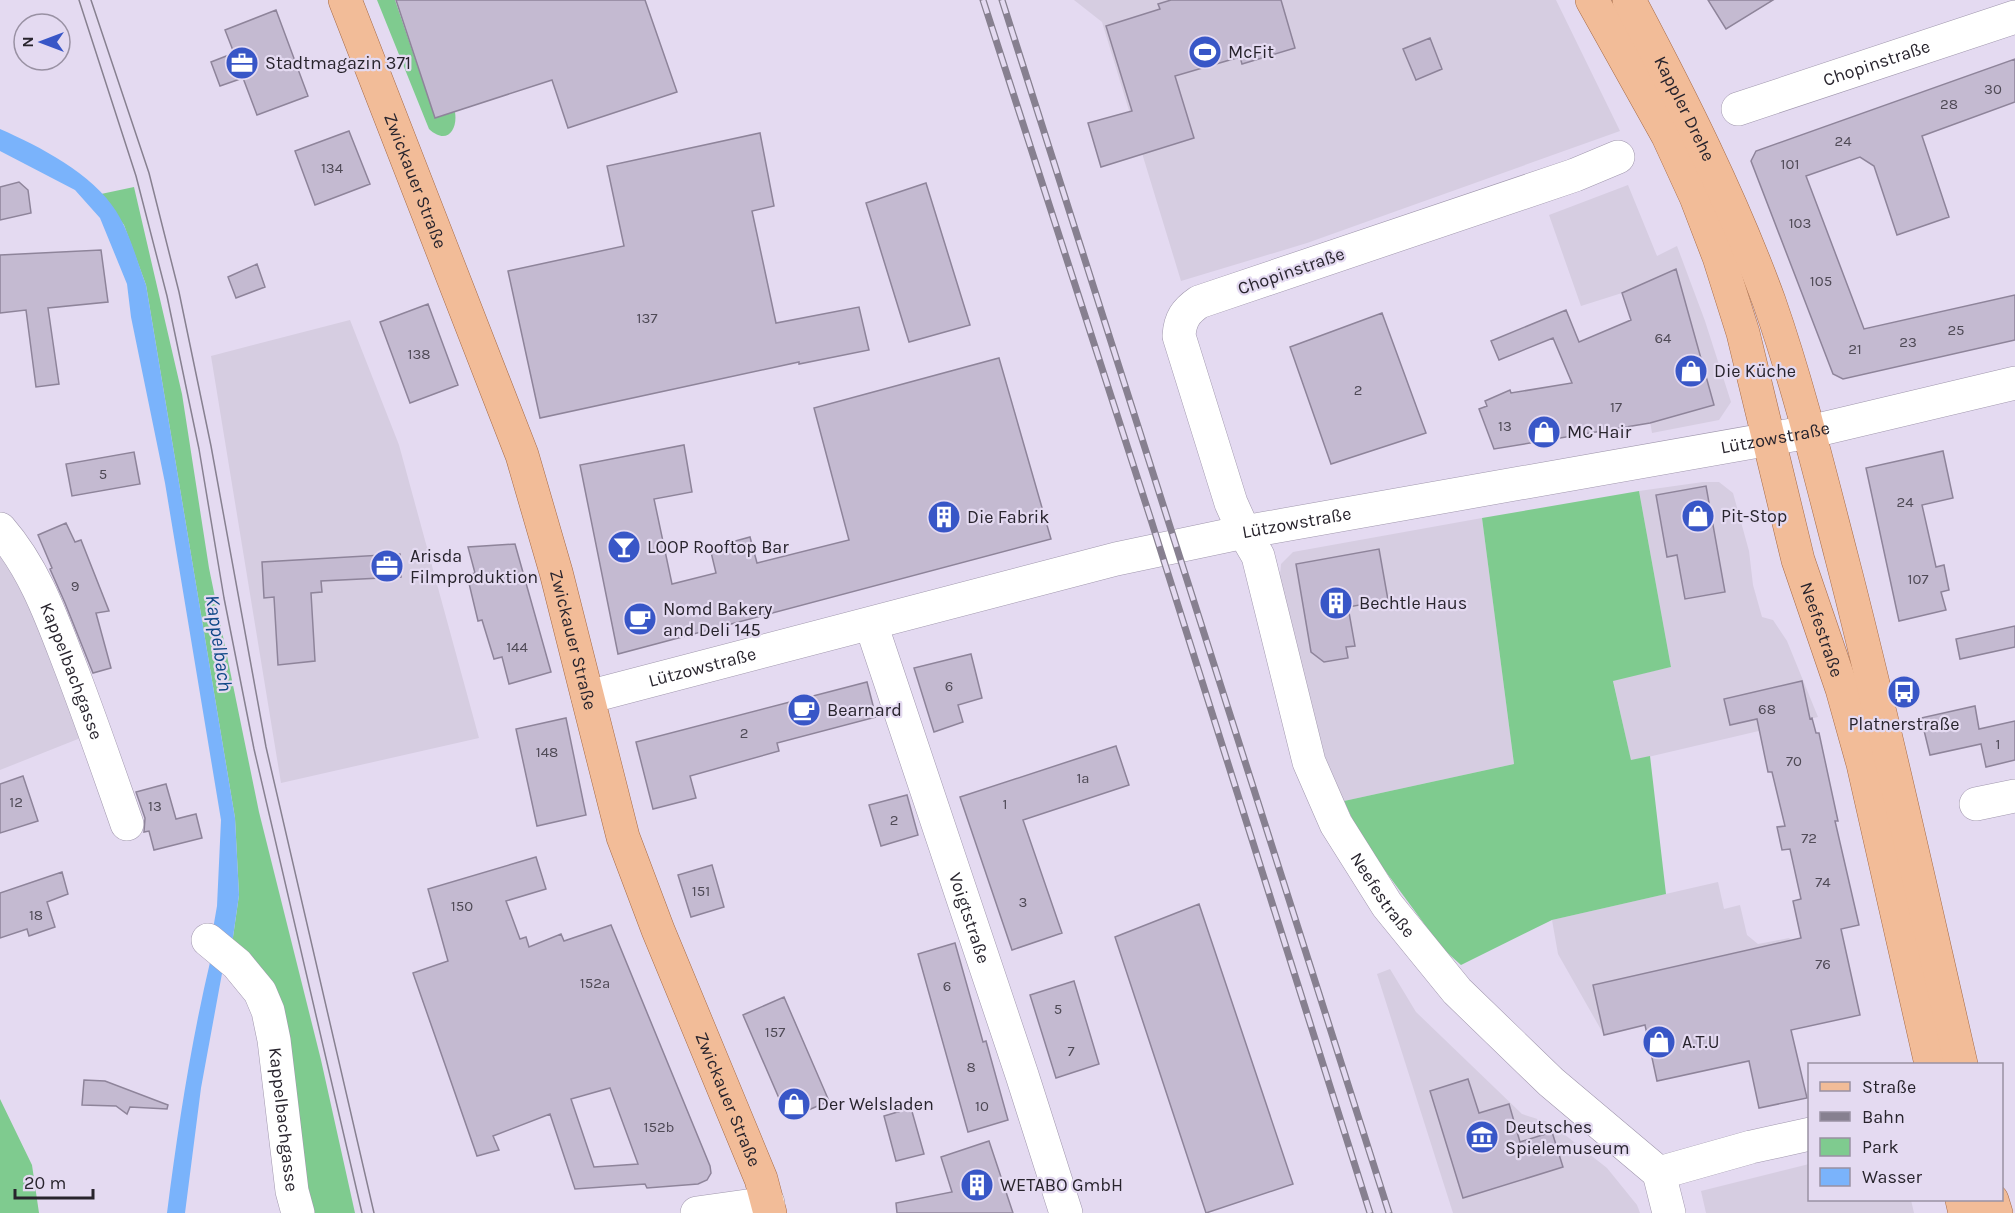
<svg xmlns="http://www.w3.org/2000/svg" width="2015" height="1213" viewBox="0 0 2015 1213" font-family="Karla,sans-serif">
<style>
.commercial{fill:#d6cde1}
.green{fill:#7fcb8f}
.water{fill:#7ab3fb}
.building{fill:#c4bad1;stroke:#8e849a;stroke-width:1.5;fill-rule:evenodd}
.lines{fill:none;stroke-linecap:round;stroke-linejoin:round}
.minor-casing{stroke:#a097ad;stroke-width:34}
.major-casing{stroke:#a66a46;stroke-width:34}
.minor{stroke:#fff;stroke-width:33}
.major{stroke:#f2bc98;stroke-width:33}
.tram{stroke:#878090;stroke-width:1.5}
.rail-casing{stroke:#878090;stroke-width:7}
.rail{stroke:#e4daf1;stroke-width:4.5;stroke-dasharray:14;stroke-linecap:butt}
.labels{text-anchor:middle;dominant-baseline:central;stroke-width:4.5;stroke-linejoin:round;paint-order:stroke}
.number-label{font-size:15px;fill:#4f4a56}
.poi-label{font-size:18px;fill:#28242d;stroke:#e4daf1;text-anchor:start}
.street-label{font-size:18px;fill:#28242d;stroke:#e4daf1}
.water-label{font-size:20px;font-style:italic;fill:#0e4787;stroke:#e4daf1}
</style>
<rect width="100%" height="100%" fill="#e4daf1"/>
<path class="commercial" d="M1074,0h482l64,131 -313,112 -126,38 -79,-259z
M1628,185l29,71 20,-10 28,75 26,81 -12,18 -67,13 -9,-52 -18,-58 6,-3 -9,-27 -41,13 -32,-91z
M350,320l49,125 80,293 -198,45 -70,-427z
M1703,482h16l14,11 16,58 4,34 9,32 11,3 14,21 31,76 -187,44 -18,-81 58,-13 -32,-176z
M1482,518l32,246 -170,37 -31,-73 -33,-152 1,-12 12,-12z
M0,545l11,11 72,181 -83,33z
M1718,882l6,27 16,-4 7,30 11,9 31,-6 2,2 -146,85 -41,10 -46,-81 -6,-34z
M1390,969l26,43 106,102 28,9 57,45 30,37 3,8h-187l-76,-239z
M1809,1164l1,36h101l3,13h-208l-5,-22z"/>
<path class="green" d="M377,0h18l40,117 20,-5c3,19 -9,33 -26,17z
M134,187l48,207 27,174 50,244 62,248 34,153h-41l-82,-269 7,-49 -4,-77 -89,-533 -22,-60 -23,-31z
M1639,491l32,176 -58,14 18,79 19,-4 16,138 -114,26 -91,45 -19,-17 -81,-110 -17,-37 170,-37 -32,-246z
M0,1099l32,66 7,48h-39z"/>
<path class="water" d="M0,129c39,17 93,45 116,82 14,22 21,50 30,74l89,533 4,77 -7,49 -19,-15 4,-23 4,-86 -56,-337 -34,-166 -4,-33 -27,-66 -25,-28 -75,-39z
M211,958l12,10 -22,120 -16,125h-18c11,-86 24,-171 44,-255z"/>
<path class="building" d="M396,0h249l32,92 -109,36 -16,-48 -117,38z
M1171,0h110l14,48 -53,16 -2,-7 -65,19 19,62 -93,29 -13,-44 44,-12 -26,-85 54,-17 -2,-5z
M1708,0h65l-47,29z
M276,10l32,86 -51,19 -14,-37 -23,8 -9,-24 23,-9 -9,-23z
M1430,38l12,31 -26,11 -13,-31z
M2015,59v43l-93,34 27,81 -52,18 -23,-69 -14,-9 -54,19 58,153 151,-34v45l-172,39 -10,-5 -82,-213 5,-10z
M349,131l21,53 -55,21 -20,-54z
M760,133l14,73 -22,5 24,112 83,-16 10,43 -70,14v-2l-259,56 -32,-147 116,-25 -17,-80z
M19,182l9,8 3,23 -31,7v-33z
M926,183l44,142 -61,17 -43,-139z
M101,250l7,52 -60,6 11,76 -23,3 -10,-77 -26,3v-58z
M257,264l8,23 -29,11 -8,-21z
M1676,269l38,136 -64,18 -156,26 -15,-40 8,-3 -2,-5 25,-11 1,3 61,-10 -19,-45 -54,22 -8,-19 75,-31 13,32 52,-22 -9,-27z
M428,304l30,81 -48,18 -30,-81z
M1382,313l44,120 -95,31 -41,-117z
M999,358l52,181 -433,115 -38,-189 104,-20 8,47 -38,7 18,85 44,-11 -6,-25 40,-11 7,26 92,-23 -35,-132z
M1943,451l10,47 -31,7 14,62 8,-2 5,25 -8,2 5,18 -47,11 -33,-153z
M134,452l6,32 -68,12 -6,-32z
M1706,486l19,106 -40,7 -8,-44 -10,2 -11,-62z
M66,523l9,19 6,-2 28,71 -13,2 15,55 -18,5 -28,-70 -15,-34 2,-1 -14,-33z
M515,544l36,128 -42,12 -7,-27 -8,2 -12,-39 -4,1 -11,-46 8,-2 -7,-26z
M1379,549l9,51 -40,7 7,39 -9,1 2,11 -24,4 -13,-10 -15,-88z
M400,554l1,23 -80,4 1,11 -11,1 4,68 -37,4 -4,-68 -10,1 -2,-36z
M2015,626v21l-55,12 -4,-20z
M971,654l11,44 -24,7 5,17 -29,10 -20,-64z
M1802,681l8,38 2,-1 4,15h3l19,88h-3l24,104 -18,4 19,86 -69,15 16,68 -48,10 -10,-47 -92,20 -12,-56 -41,10 -11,-50 208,-47 -8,-37 8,-2 -11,-50 -8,1 -5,-23 8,-1 -13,-54h-4l-11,-53 -27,6 -6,-26z
M867,682l9,35 -99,26 2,8 -89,25 6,22 -43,11 -17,-67z
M1975,706l4,23 36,-8v39l-29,7 -5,-23 -51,11 -9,-37z
M566,718l20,97 -49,11 -21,-97z
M1116,746l13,39 -106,35 39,113 -50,17 -52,-153z
M23,776l15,45 -38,12v-49z
M166,784l10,35 20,-5 6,24 -48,12 -5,-19 -5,1 1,-14 -9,-26z
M907,795l11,40 -37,11 -12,-41z
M536,857l10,32 -40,12 14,38 6,-2 3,10 32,-13 3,7 47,-16 99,241 1,7 -4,7 -9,4 -51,4 -2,-4 -70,5 -25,-75 -57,22 6,14 -22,6 -64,-183 35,-12 -20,-72zM610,1088l28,76 -44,3 -23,-68z
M712,865l12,42 -33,10 -13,-42z
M62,872l6,22 -21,8 8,25 -26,9 -2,-7 -27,9v-45z
M1199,904l94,280 -87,29 -91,-276z
M955,943l28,99 3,-1 22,79 -40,12 -50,-178z
M1074,981l25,83 -43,14 -26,-83z
M784,997l45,104 -41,18 -45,-104z
M1468,1079l11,34 30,-9 11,38 32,-10 11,35 -100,31 -33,-107z
M84,1080l21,1 63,24 -1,4 -37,-2 -3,7 -11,-8 -34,-1z
M911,1108l13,46 -28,7 -12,-45z
M989,1141l24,72h-116l-1,-10 56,-11 -11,-35z"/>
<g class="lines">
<g class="minor-casing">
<g id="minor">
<path id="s1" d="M1738,109l277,-92"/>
<path id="s2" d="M1618,157l-43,18 -376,127c-13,9 -19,17 -20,34l52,167 13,29 14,24 51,206 27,62 51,81 70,86 94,91 108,91 92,-26 59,-13"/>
<path id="s3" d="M0,529c34,39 51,87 69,134 21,54 39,107 58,161"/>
<path id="s4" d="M871,624l151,451 44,138"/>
<path id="s5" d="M588,697l528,-138 128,-27 565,-100 206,-49"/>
<path d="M1976,804l39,-8"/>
<path id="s6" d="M208,940l29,24 23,28 8,19 6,29 18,151 6,22"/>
<path d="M1659,1173l10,40"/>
<path d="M697,1213l71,-10"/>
</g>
</g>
<g class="major-casing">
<g id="major">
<path id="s7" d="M345,0l177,455 34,117 67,265 35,93 103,249 9,34"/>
<path id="s8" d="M1592,0l76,136 28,61 23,60 24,76 55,227 44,129 21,75 68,300"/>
<path id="s9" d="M1629,0c52,98 102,197 140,301 29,83 50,169 72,254 44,169 81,340 120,509"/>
<path d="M1962,1200l3,13"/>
<path d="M1992,1200l4,13"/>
</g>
</g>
<use href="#minor" class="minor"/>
<use href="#major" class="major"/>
<path class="tram" d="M79,0l57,176 31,120 32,153 25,149 30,151 108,464
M91,0l58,173 30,119 32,154 55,301 108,466"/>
<g class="rail-casing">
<path id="rail" d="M983,0l169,523 218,690
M1002,0l387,1213"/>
</g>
<use href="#rail" class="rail"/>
</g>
<defs>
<g id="stadium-disc" transform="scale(1.725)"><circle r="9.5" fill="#3856c7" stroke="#e4daf1"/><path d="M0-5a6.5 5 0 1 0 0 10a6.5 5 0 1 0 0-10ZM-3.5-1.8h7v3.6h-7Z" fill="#fff"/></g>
<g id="office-disc" transform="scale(1.725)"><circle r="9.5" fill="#3856c7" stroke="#e4daf1"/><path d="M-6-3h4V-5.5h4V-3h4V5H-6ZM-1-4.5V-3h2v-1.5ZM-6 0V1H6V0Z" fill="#fff"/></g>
<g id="shop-disc" transform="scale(1.725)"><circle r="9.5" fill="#3856c7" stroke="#e4daf1"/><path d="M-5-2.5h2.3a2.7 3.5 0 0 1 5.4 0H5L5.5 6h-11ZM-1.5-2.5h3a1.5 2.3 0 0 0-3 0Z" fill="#fff"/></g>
<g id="building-disc" transform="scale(1.725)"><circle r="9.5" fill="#3856c7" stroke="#e4daf1"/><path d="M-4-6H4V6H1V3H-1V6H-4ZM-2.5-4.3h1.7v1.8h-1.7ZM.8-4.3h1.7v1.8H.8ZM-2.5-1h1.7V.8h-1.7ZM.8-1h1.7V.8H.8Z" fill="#fff"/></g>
<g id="bar-disc" transform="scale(1.725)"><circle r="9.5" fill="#3856c7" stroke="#e4daf1"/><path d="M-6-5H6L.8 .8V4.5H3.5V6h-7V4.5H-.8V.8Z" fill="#fff"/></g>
<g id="cafe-disc" transform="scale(1.725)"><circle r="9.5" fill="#3856c7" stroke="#e4daf1"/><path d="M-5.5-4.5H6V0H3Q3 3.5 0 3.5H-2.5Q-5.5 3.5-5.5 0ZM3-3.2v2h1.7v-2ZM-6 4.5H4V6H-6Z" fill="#fff"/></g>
<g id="bus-disc" transform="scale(1.725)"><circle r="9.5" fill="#3856c7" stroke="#e4daf1"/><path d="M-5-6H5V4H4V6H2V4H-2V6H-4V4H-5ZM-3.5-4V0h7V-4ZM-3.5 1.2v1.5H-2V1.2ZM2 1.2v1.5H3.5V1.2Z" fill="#fff"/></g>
<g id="museum-disc" transform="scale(1.725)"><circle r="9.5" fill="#3856c7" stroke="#e4daf1"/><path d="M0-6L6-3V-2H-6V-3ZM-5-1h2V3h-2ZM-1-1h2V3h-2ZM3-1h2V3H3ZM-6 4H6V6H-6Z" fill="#fff"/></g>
</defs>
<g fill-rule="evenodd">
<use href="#stadium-disc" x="1205" y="52"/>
<use href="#office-disc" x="242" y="63"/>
<use href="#shop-disc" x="1691" y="371"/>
<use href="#shop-disc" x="1544" y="432"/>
<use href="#shop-disc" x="1698" y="516"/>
<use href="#building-disc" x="944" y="517"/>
<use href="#bar-disc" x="624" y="547"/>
<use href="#office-disc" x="387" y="566"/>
<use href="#building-disc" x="1336" y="603"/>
<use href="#cafe-disc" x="640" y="619"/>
<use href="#bus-disc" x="1904" y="692"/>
<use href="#cafe-disc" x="804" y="710"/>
<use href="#shop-disc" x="1659" y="1042"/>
<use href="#shop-disc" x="794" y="1104"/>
<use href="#museum-disc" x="1482" y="1137"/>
<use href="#building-disc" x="977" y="1185"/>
</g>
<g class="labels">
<g class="number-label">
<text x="1993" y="89">30</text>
<text x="1949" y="104">28</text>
<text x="1843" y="141">24</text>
<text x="1790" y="164">101</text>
<text x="332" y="168">134</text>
<text x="1800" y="223">103</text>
<text x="1821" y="281">105</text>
<text x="647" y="318">137</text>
<text x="1956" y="330">25</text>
<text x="1663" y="338">64</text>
<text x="1908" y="342">23</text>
<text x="1855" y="349">21</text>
<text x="419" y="354">138</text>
<text x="1358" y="390">2</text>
<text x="1616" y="407">17</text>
<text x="1505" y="426">13</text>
<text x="103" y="474">5</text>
<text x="1905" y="502">24</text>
<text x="1918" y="579">107</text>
<text x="75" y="586">9</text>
<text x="517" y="647">144</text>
<text x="949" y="686">6</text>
<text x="1767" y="709">68</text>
<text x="744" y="733">2</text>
<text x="1998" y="744">1</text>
<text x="547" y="752">148</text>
<text x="1794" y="761">70</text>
<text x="1083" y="778">1a</text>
<text x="16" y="802">12</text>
<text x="1005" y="804">1</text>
<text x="155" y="806">13</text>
<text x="894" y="820">2</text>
<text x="1809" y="838">72</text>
<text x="1823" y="882">74</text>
<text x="701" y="891">151</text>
<text x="1023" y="902">3</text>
<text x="462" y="906">150</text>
<text x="36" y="915">18</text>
<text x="1823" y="964">76</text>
<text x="595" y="983">152a</text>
<text x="947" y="986">6</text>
<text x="1058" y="1009">5</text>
<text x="775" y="1032">157</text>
<text x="1071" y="1051">7</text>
<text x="971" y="1067">8</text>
<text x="982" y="1106">10</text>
<text x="659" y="1127">152b</text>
</g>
<g class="poi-label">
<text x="1228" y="52">McFit</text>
<text x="265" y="63">Stadtmagazin 371</text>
<text x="1714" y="371">Die Küche</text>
<text x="1567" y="432">MC Hair</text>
<text x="1721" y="516">Pit-Stop</text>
<text x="967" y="517">Die Fabrik</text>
<text x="647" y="547">LOOP Rooftop Bar</text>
<text x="410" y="556">Arisda<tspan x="410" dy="21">Filmproduktion</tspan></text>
<text x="1359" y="603">Bechtle Haus</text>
<text x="663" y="609">Nomd Bakery<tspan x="663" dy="21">and Deli 145</tspan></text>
<text x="827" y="710">Bearnard</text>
<text x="1904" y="724" text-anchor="middle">Platnerstraße</text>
<text x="1682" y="1042">A.T.U</text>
<text x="817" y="1104">Der Welsladen</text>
<text x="1505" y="1127">Deutsches<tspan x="1505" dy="21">Spielemuseum</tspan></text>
<text x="1000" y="1185">WETABO GmbH</text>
</g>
<g class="street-label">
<text stroke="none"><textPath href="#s1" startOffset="146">Chopinstraße</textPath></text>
<text stroke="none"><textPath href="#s9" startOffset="122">Kappler Drehe</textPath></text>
<text stroke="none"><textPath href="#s7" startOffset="194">Zwickauer Straße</textPath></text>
<text transform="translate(1291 271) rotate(-19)">Chopinstraße</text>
<text stroke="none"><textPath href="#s5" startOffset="1216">Lützowstraße</textPath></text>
<text stroke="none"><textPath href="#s5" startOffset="730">Lützowstraße</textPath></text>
<text stroke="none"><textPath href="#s8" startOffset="674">Neefestraße</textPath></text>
<text stroke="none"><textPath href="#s7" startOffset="680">Zwickauer Straße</textPath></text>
<text stroke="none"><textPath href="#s5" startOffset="118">Lützowstraße</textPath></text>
<text stroke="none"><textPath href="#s3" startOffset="160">Kappelbachgasse</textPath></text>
<text stroke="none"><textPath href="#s2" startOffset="1084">Neefestraße</textPath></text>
<text stroke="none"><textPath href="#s4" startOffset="310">Voigtstraße</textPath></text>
<text stroke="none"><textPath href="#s7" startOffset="1166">Zwickauer Straße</textPath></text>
<text stroke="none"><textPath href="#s6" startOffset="204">Kappelbachgasse</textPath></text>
</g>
<g class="water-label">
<text transform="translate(219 643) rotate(82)">Kappelbach</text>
</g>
</g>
<rect x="1808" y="1063" width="195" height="138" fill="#e4daf1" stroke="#9991a3" stroke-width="1.5"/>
<rect x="1820" y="1082" width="30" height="9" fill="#f2bc98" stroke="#9991a3" stroke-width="1.5"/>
<text x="1862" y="1093" font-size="18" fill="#28242d">Straße</text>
<rect x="1820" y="1112" width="30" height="9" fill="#878090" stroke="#9991a3" stroke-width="1.5"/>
<text x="1862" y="1123" font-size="18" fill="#28242d">Bahn</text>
<rect x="1820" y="1138" width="30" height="18" fill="#7fcb8f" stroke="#9991a3" stroke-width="1.5"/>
<text x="1862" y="1153" font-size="18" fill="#28242d">Park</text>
<rect x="1820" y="1168" width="30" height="18" fill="#7ab3fb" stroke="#9991a3" stroke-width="1.5"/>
<text x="1862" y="1183" font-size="18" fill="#28242d">Wasser</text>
<g transform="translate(42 42) rotate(270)"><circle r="28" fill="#e4daf1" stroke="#9991a3" stroke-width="1.5"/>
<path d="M0-4.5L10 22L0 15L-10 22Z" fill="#3856c7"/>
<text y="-9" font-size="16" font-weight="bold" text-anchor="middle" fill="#28242d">N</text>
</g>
<path d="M15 1189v9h78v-9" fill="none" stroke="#28242d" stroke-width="3"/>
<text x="24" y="1189" font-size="18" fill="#28242d" stroke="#e4daf1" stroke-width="4.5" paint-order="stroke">20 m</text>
</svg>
